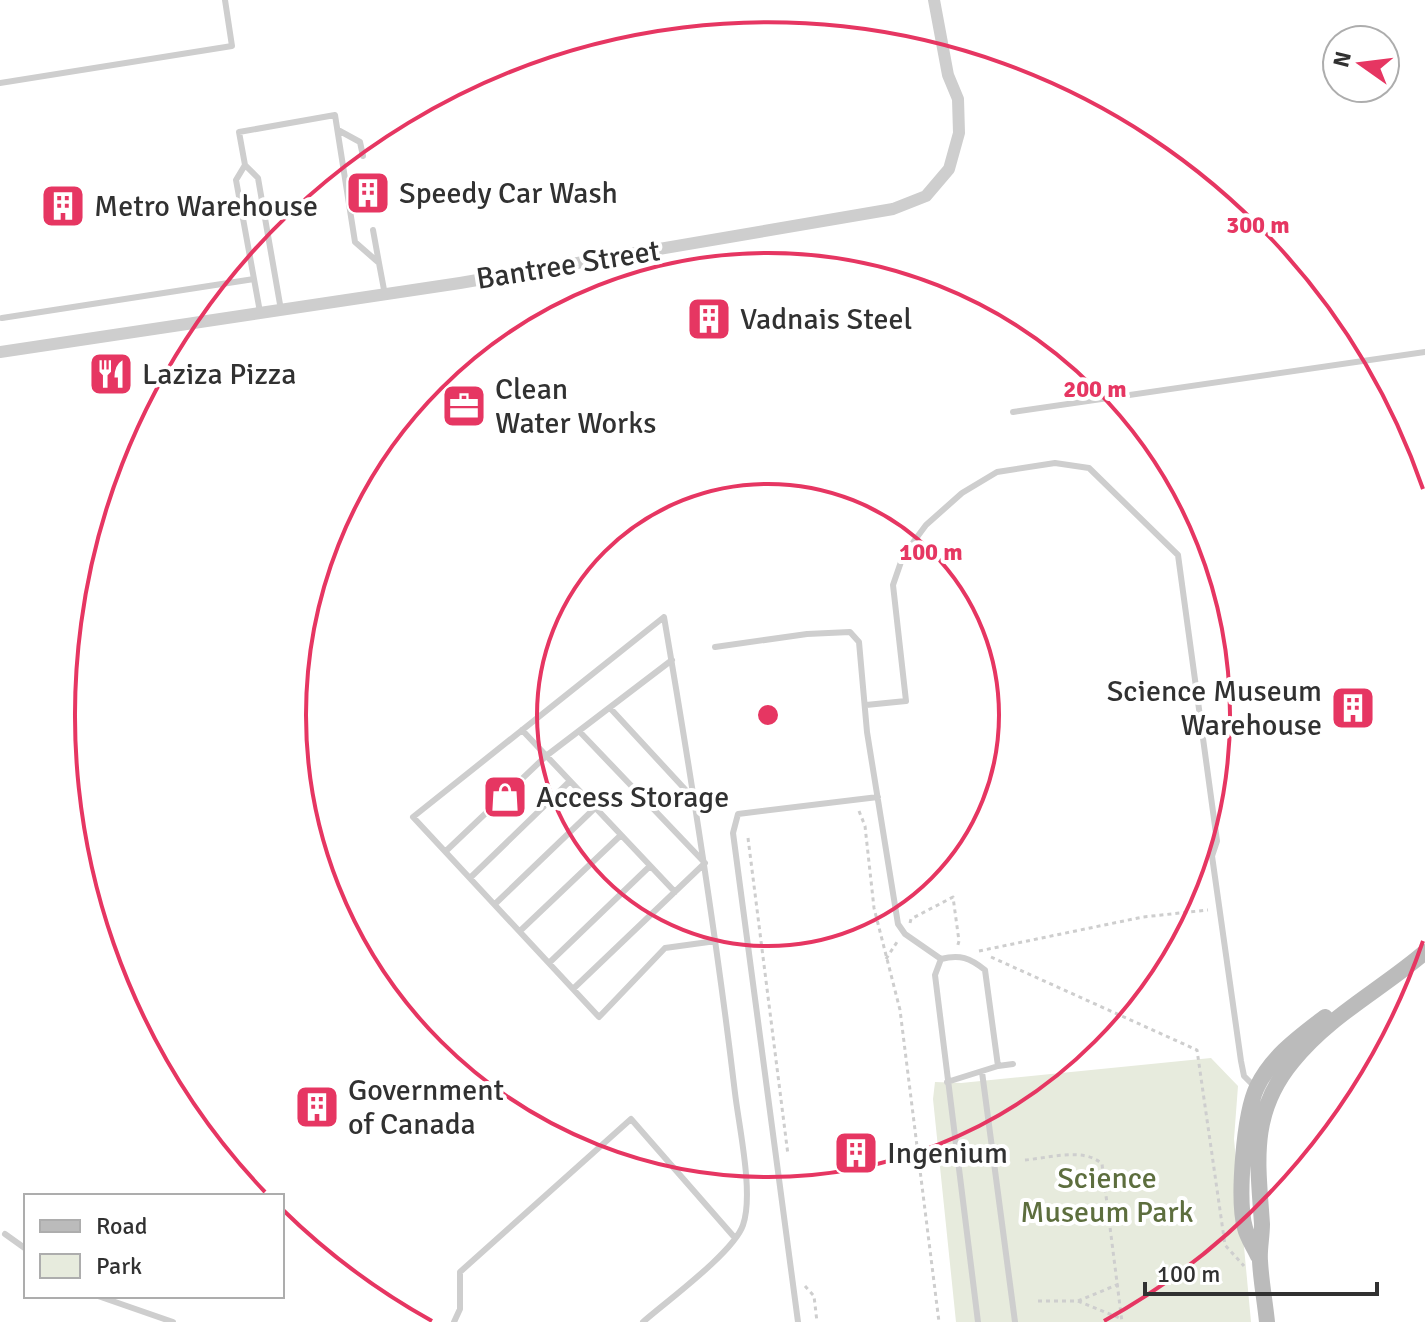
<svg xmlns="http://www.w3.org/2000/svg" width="1425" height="1322" viewBox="0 0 1425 1322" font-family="Signika,sans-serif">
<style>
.green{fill:#e7ebdd}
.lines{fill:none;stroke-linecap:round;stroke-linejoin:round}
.path{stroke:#cecece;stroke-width:3;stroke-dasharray:4 4;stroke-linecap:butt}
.lane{stroke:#cecece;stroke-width:6}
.street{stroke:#cecece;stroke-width:12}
.secondary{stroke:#bbb;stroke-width:16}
.ring{fill:none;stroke:#e63662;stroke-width:4}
.labels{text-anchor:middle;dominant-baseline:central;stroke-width:8;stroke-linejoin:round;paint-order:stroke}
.poi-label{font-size:30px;fill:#313131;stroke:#fff;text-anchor:start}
.street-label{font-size:30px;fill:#313131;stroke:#fff}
.park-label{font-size:30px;fill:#5d6e3e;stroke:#fff}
.centre{fill:#e63662;stroke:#fff;stroke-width:4}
.ring-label{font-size:24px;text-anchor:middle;font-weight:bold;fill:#e63662;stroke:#fff;stroke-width:8;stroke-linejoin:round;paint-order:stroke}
</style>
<rect width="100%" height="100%" fill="#fff"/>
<path class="green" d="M1211,1058l27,28 -4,53 17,183h-295l-23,-223 2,-17 26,1z"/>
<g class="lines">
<path class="path" d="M859,811l6,15 9,82 26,102 39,312
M748,838l40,317
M910,923l1,-4 42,-22 6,44 -2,7
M979,951l164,-34 65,-7
M991,957l206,93 28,195 19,21
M886,959l11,-17
M1025,1160c24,-2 59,-13 77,4l20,158
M805,1286l9,10 3,26
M1038,1301h40l44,18
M1078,1301l41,-17"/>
<path class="lane" d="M0,83l232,-37 -7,-46
M338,130l22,12 3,14
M245,165l-6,-33 96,-17 20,127 24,21 6,32
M373,230l6,33
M260,312l-24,-132 9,-15 13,13 23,132
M2,318l252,-39
M1013,412l412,-60
M715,647l92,-13 43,-2 9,10 8,90 31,192 7,10 36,25
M866,705l40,-4 -13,-116 10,-29 23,-31 36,-32 35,-21 58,-9 34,5 89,87 39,286 -5,15 29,205 3,15 10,10
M610,708l84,91
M522,730l153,162
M446,851l100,-95 126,-96
M470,878l100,-97
M495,904l100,-96
M520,931l101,-96
M549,963l101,-97
M573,989l132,-126 -126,-132
M982,1072l33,250
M947,1082l51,-16 15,-2
M5,1234l21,15
M98,1296l75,26
M454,1322l6,-13v-37l171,-153 104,119
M643,1322c24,-21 91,-70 100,-97 11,-31 -4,-98 -8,-132 -19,-160 -44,-318 -71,-476l-251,200 186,200 66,-69 51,-7
M798,1322l-65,-489 5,-19 140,-17
M978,1322l-43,-347 6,-16c19,-5 29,-1 44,11l13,96"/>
<path class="street" d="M0,352l460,-69 433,-74 33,-13 23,-27 10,-36 -1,-34 -10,-24 -14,-75"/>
<path class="secondary" d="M1258,1256c-4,-9 -11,-19 -13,-28 -8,-28 -1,-114 12,-141 14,-30 42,-50 68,-70
M1267,1322c-2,-20 -6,-41 -7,-61 -1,-12 2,-24 2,-37 -4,-61 -13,-110 31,-163 36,-45 89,-72 132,-109"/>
</g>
<g class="ring">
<circle cx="768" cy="715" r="231"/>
<circle cx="768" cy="715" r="462"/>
<path d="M1423 941A693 693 0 0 1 1104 1321M432 1321A693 693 0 0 1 282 1209M265 1192A693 693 0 1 1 1423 489"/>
</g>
<defs>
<g id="building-square" transform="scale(2.3)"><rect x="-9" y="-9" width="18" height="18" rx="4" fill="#e63662" stroke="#fff"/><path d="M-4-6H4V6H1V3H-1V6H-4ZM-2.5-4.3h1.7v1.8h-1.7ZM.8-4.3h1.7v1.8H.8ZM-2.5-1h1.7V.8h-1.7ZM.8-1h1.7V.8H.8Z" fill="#fff"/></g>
<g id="restaurant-square" transform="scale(2.3)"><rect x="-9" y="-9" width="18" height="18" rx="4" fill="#e63662" stroke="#fff"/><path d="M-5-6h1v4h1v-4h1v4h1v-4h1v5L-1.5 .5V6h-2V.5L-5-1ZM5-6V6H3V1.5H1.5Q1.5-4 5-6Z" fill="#fff"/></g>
<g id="office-square" transform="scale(2.3)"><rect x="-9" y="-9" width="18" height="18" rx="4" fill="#e63662" stroke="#fff"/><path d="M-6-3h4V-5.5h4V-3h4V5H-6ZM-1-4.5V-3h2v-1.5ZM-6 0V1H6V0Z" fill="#fff"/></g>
<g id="shop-square" transform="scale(2.3)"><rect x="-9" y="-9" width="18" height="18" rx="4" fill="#e63662" stroke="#fff"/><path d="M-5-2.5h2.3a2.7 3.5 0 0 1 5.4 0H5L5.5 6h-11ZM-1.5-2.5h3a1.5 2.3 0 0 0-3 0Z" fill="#fff"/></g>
</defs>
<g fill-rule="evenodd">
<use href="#building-square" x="368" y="193"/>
<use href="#building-square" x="63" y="206"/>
<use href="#building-square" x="709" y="319"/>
<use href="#restaurant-square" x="111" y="374"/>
<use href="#office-square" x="464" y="406"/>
<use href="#building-square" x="1353" y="708"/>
<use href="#shop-square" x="505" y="797"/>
<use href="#building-square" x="317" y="1107"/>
<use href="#building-square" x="856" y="1153"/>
</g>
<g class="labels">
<g class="poi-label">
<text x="399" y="193">Speedy Car Wash</text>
<text x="94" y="206">Metro Warehouse</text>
<text x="740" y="319">Vadnais Steel</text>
<text x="142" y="374">Laziza Pizza</text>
<text x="495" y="389">Clean<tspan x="495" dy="34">Water Works</tspan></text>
<text x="1322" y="691" text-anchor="end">Science Museum<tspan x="1322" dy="34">Warehouse</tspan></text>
<text x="536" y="797">Access Storage</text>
<text x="348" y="1090">Government<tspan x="348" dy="34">of Canada</tspan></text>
<text x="887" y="1153">Ingenium</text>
</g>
<g class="street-label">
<text transform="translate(568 265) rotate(-9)">Bantree Street</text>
</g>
<g class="park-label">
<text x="1107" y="1178">Science<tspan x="1107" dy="34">Museum Park</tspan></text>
</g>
</g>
<circle cx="768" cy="715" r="12" class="centre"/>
<g class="ring-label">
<text x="1258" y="233">300 m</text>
<text x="1095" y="397">200 m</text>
<text x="931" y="560">100 m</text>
</g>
<rect x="24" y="1194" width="260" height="104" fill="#ffffff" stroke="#adadad" stroke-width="2"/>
<rect x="40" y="1220" width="40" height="12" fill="#bbbbbb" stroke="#adadad" stroke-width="2"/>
<text x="96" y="1234" font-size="24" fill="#313131">Road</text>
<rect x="40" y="1254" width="40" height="24" fill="#e7ebdd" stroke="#adadad" stroke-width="2"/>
<text x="96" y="1274" font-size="24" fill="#313131">Park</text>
<g transform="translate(1361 64) rotate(284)"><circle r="38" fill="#ffffff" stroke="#adadad" stroke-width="2"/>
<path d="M0-6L14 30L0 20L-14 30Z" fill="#e63662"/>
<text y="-12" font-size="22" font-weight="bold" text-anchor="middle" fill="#313131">N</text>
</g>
<path d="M1145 1282v12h232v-12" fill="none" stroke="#313131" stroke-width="4"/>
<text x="1157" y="1282" font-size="24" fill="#313131" stroke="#ffffff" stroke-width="6" paint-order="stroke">100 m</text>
</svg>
